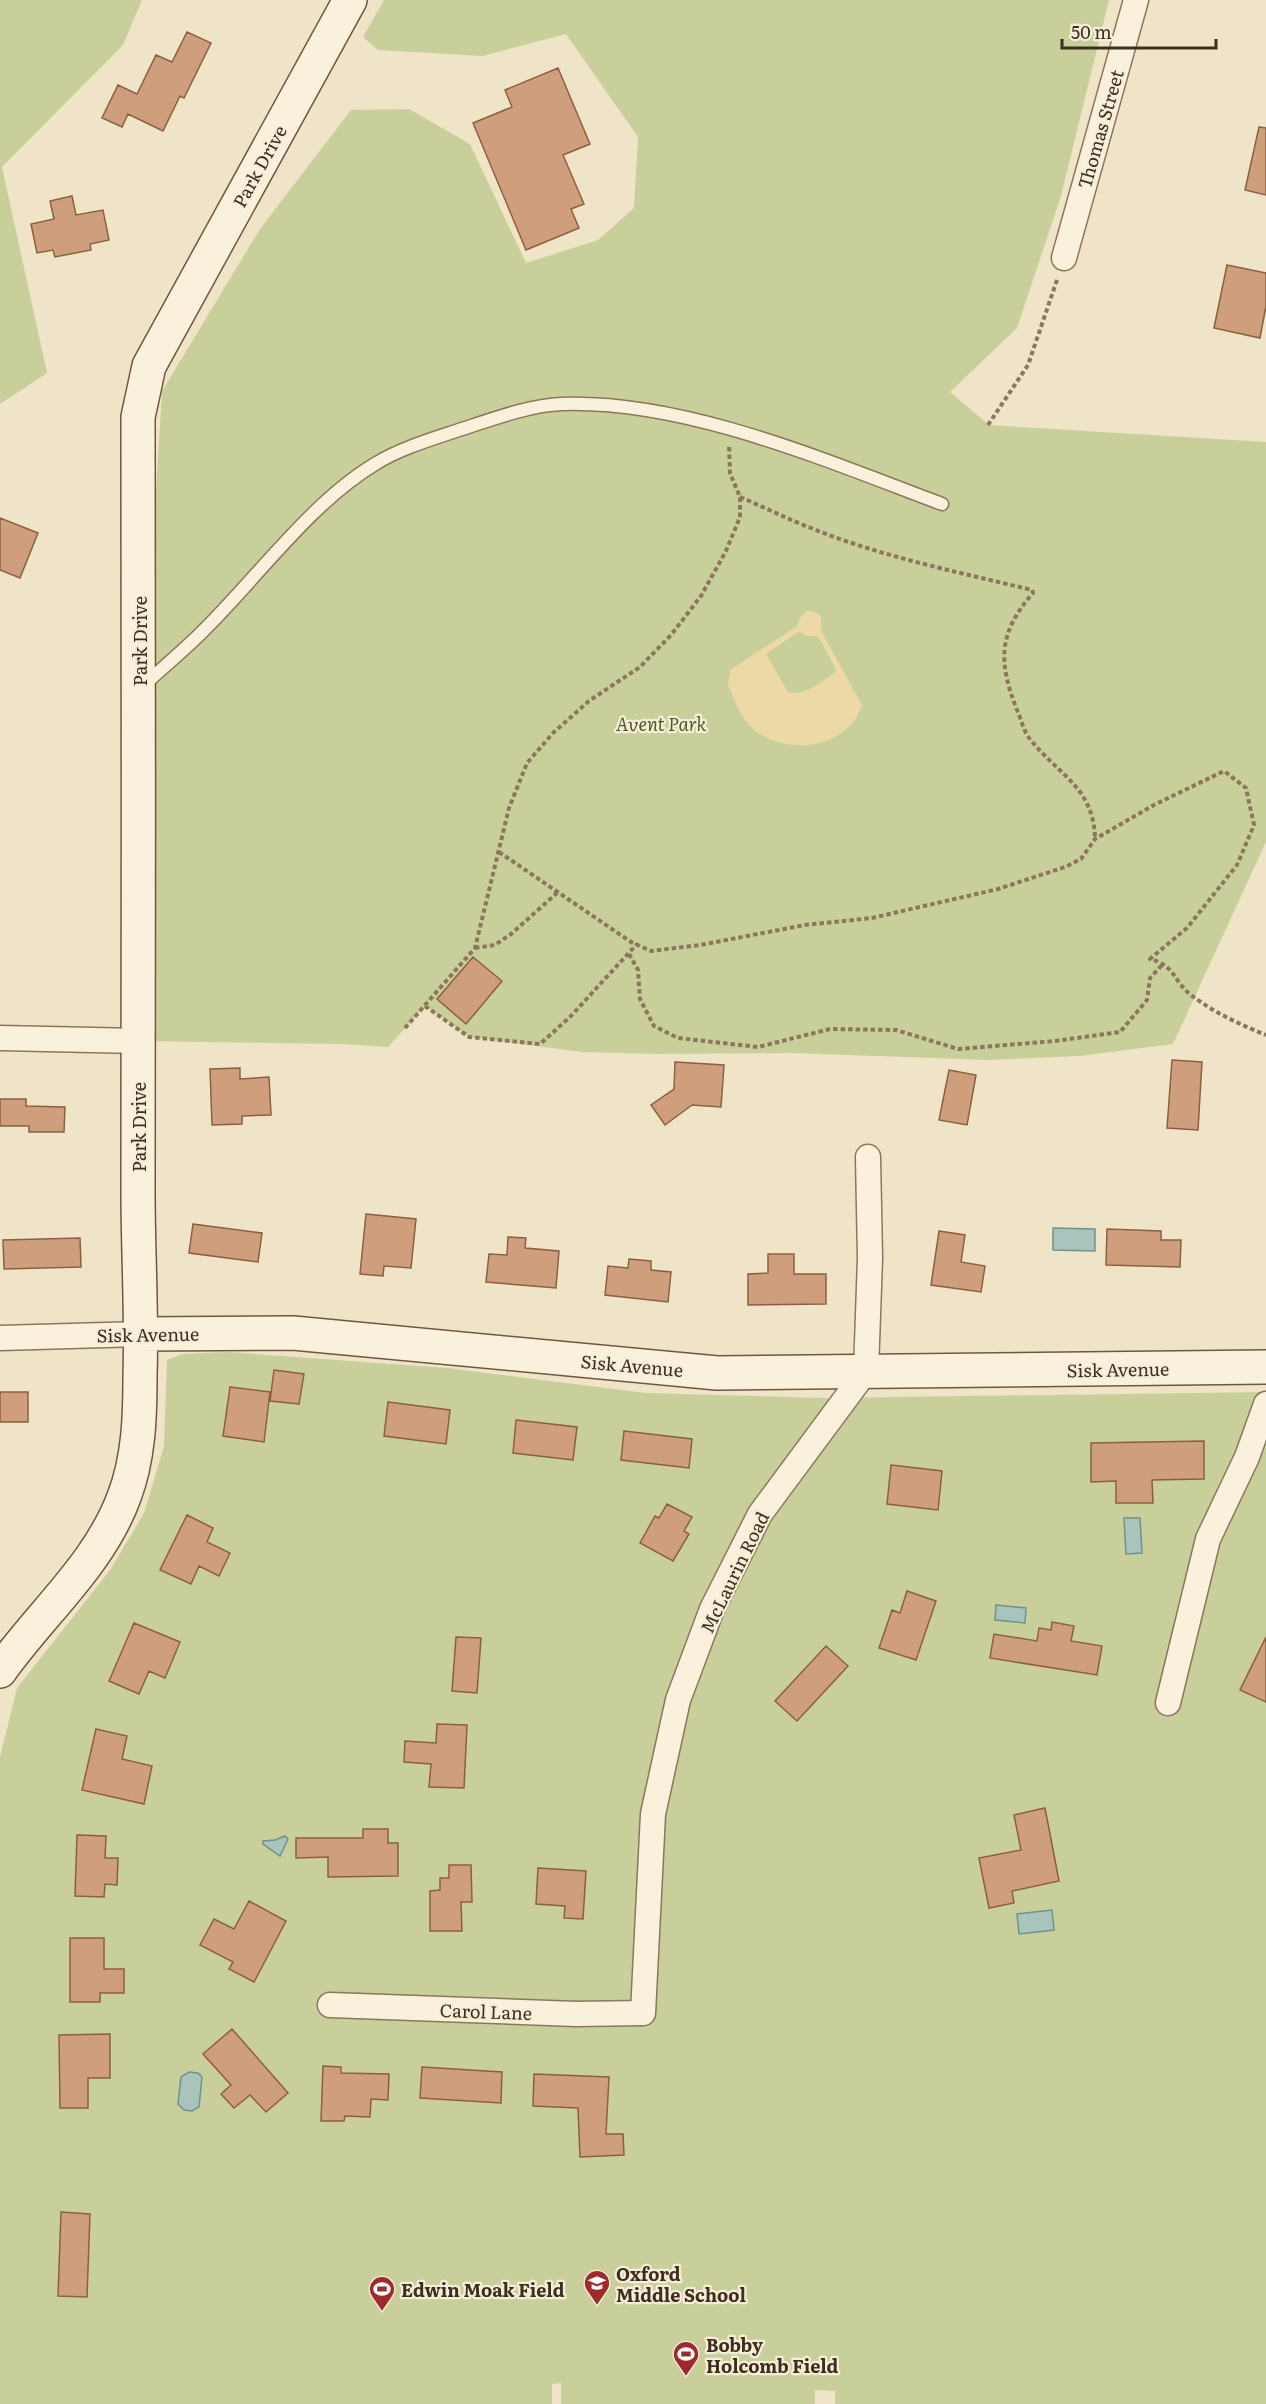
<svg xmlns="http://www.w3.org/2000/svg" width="1266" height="2404" viewBox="0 0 1266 2404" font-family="Literata,serif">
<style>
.green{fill:#c9cf9b}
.sand{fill:#ecd9a5;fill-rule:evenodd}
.water{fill:#a9c4bc;stroke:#6f938a;stroke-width:1.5}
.building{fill:#cf9f7d;stroke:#8d5f41;stroke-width:1.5}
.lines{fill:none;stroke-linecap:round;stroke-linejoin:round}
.lane-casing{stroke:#8d765c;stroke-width:15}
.street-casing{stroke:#8d765c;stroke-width:27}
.secondary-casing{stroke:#6f573f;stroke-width:36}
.path{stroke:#8d765c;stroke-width:4;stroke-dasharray:4.5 3;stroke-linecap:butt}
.lane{stroke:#faf1dc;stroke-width:12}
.street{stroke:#faf1dc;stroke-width:24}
.secondary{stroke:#faf1dc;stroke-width:33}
.labels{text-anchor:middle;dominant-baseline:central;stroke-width:4.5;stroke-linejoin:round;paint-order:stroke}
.street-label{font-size:18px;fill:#3d2e20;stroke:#f7eed8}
.park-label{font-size:18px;font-style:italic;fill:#4d5a26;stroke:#f7eed8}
.poi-label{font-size:18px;font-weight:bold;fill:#3d2e20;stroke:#f7eed8;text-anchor:start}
</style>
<rect width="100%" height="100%" fill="#f0e4c8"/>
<path class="green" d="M0,0h142l-19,45 -121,122 45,206 -47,31z
M384,0h725l-48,196 -44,132 -67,64 39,33 277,17v400l-93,202 -93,12 -92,4 -195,-7 -136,1 -75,-2 -113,-15 -44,-31 -37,41 -48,-3 -201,-3 16,-533 7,-117 98,-162 91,-119 58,-1 61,35 56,119 72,-23 36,-32 4,-71 -72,-103 -84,22 -104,-6 -15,-13z
M228,1352l219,16 199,25 177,5 443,-6v1012h-431v-13l-20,-1v14h-254v-21l-9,1v20h-552v-647l17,-69 93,-118 34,-57 20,-67 3,-86 15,-6z"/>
<path class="sand" d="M807,611h6l8,5v15l41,74c-14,44 -76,52 -109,24 -13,-11 -18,-29 -25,-44l2,-15 67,-44 4,-10zM800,631l6,5h12l19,35c-13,9 -32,26 -49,21l-22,-38z"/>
<path class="water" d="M1053,1228l42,1v22l-42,-1z
M1124,1518h16l2,35 -16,1z
M996,1605l30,3 -1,15 -30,-3z
M285,1836l3,3 -8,17 -17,-12v-3l12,-1z
M1052,1910l2,20 -35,4 -2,-20z
M189,2072l9,1 4,4 -3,30 -7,4 -8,-1 -6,-6 3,-27z"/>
<path class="building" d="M187,32l24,11 -27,55 -4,-2 -17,35 -35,-17 -6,13 -20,-9 16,-33 19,9 19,-39 16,7z
M558,68l32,76 -27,11 21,49 -13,5 8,19 -53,22 -53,-127 39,-16 -7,-17z
M1259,127l7,1v67l-21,-5z
M72,196l4,19 27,-5 6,30 -19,4 1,6 -36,7 -2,-7 -16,3 -6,-29 23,-5 -4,-18z
M1227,265l39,8v33l-6,32 -46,-10z
M0,518l38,15 -18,45 -20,-8z
M473,957l29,24 -36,43 -29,-25z
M1172,1060l30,2 -4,68 -31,-2z
M675,1062l49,3 -3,42 -29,-2 -27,20 -14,-20 23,-16z
M240,1068v11l29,-2 2,38 -29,1v8l-30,1 -2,-56z
M949,1070l27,5 -9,50 -28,-5z
M0,1099h26v7l39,1 -1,25h-35v-6h-29z
M366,1214l50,5 -5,49 -27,-2 -1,10 -23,-2z
M193,1224l69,9 -4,29 -69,-9z
M1107,1229l54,2v9h20l-1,27 -74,-2z
M939,1231l26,4 -4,27 24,4 -4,26 -50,-7z
M508,1237l18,1 -1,10 34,3 -3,37 -70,-6 3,-28 18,1z
M80,1238l1,29 -77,2 -1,-29z
M768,1254h26v20h32v30l-78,1v-31l20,-1z
M629,1259l22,2v9l20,2 -3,30 -63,-7 3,-29 20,2z
M274,1370l30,4 -5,30 -29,-3z
M230,1387l40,5 -6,50 -41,-6z
M0,1392h28v30h-28z
M388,1402l62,8 -4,34 -62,-8z
M516,1420l61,7 -4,33 -60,-7z
M624,1431l68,8 -3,29 -68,-8z
M1204,1441v38l-52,1 1,23h-37v-22l-25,1v-39z
M891,1465l51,6 -4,39 -51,-6z
M667,1504l25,13 -8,14 5,3 -16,27 -33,-18 15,-27 4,2z
M187,1515l26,13 -6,14 23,11 -11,23 -20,-10 -8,18 -31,-14z
M907,1591l29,10 -20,59 -37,-12 13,-38 8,3z
M1052,1622l22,4 -3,15 31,5 -5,29 -107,-17 4,-24 43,7 2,-13 12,2z
M134,1623l46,19 -15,36 -16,-7 -10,23 -30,-13z
M456,1637l25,1 -4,55 -25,-2z
M1266,1637v65l-26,-12z
M826,1646l22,20 -51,55 -22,-20z
M437,1724l30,1 -3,63 -35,-1 2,-23 -27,-2 1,-21 31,2z
M96,1729l31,7 -5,23 30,7 -8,38 -62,-14z
M1045,1808l14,73 -47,10 2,12 -25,5 -10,-50 42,-8 -7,-35z
M363,1829h25v14h10v33l-70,1v-20l-32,1v-20h67z
M77,1835l29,1 -1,22h13l-1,27 -12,-1 -1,13 -29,-1z
M449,1865h22l1,37h-11l1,29h-32v-40l10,-1v-12h9z
M538,1868l48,3 -3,48 -19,-1 1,-12 -29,-2z
M249,1901l37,20 -32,61 -25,-13 4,-7 -33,-17 14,-26 20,10z
M70,1938h34v31h20v24h-24v9h-30z
M232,2029l56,64 -22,19 -16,-17 -16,13 -13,-14 10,-9 -28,-31z
M110,2034v44h-22v30h-28l-1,-73z
M323,2066l18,1v6l48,1 -1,26 -17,-1 -1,18 -25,-1 -1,5h-23z
M422,2067l80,5 -1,31 -81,-5z
M534,2074l75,3 -3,57h17l1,21 -44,2 -2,-49 -45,-2z
M61,2212l29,2 -3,83 -29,-1z"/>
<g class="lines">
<g class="lane-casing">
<path id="lane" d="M143,686c21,-20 44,-38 64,-59 52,-52 105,-125 168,-163 24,-15 54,-24 81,-33 31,-10 73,-26 106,-27 124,-4 265,57 380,100"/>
</g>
<g class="street-casing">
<path id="street" d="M1064,258l72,-258
M0,1038l139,3
M0,1338l141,-4
M1168,1703l40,-164 39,-82 19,-53
M330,2005l246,9 67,-1 10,-199 25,-114 34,-91 48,-95 106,-143 4,-113 -2,-101"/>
</g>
<g class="secondary-casing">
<path id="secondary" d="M141,1334l152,-1 424,40 549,-6
M0,1671c40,-57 99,-106 124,-174 15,-39 16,-81 16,-122 2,-61 -2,-122 -2,-183 1,-258 0,-517 0,-775l11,-51 201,-366"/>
</g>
<path class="path" d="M988,425l40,-60 30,-88
M740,497c24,10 47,22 71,31 71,29 147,44 221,62l1,3c-35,40 -35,69 -16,117 4,9 7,22 13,29 28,36 64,48 65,100
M499,852l132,90 20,9 49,-6 105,-20 67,-7 126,-29 67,-22 16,-8 14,-20 59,-34 70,-34 22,17 8,37 -17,40 -50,63 -37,31c26,7 23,22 41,36 22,17 50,30 75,40
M475,948l20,-3 16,-11 47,-42
M629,954l9,16 2,29 14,27 24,12 80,9 72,-18 66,1 62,19 97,-8 65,-9 27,-32 3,-22 14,-15
M425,1006l44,31 71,7 30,-27 67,-73
M405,1028l70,-80 34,-140 18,-45 26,-30 36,-32 51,-34 31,-32 30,-39 25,-45 14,-34v-20l-10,-24 -1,-29"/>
<use href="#lane" class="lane"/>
<use href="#street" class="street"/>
<use href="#secondary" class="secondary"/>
</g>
<defs>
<g id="school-pin" transform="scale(1.35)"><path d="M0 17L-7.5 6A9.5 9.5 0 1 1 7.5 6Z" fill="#9e2a2b" stroke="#f7eed8"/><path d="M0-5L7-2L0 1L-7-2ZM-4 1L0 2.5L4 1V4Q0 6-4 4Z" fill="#fff"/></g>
<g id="stadium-pin" transform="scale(1.35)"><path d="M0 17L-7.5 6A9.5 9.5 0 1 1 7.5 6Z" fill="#9e2a2b" stroke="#f7eed8"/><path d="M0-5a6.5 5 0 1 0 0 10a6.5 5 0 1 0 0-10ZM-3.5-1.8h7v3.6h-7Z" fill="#fff"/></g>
</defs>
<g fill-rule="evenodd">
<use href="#school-pin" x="597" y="2283"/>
<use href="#stadium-pin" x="382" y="2289"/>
<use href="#stadium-pin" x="686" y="2354"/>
</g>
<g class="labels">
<g class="street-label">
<text transform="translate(1100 129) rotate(-74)">Thomas Street</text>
<text transform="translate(259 166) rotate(-61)">Park Drive</text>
<text transform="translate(139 641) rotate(-90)">Park Drive</text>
<text transform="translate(138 1127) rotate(-90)">Park Drive</text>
<text transform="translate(148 1334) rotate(-1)">Sisk Avenue</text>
<text transform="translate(632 1365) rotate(5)">Sisk Avenue</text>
<text transform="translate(1118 1369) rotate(-1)">Sisk Avenue</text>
<text transform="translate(734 1572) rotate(-64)">McLaurin Road</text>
<text transform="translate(486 2011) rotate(2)">Carol Lane</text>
</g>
<g class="park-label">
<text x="661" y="723">Avent Park</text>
</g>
<g class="poi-label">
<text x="616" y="2273">Oxford<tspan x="616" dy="21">Middle School</tspan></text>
<text x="401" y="2289">Edwin Moak Field</text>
<text x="706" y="2344">Bobby<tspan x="706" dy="21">Holcomb Field</tspan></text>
</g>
</g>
<path d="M1062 39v9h154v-9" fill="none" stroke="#3d2e20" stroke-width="3"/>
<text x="1071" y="39" font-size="18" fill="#3d2e20" stroke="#f7eed8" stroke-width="4.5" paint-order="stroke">50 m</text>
</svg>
